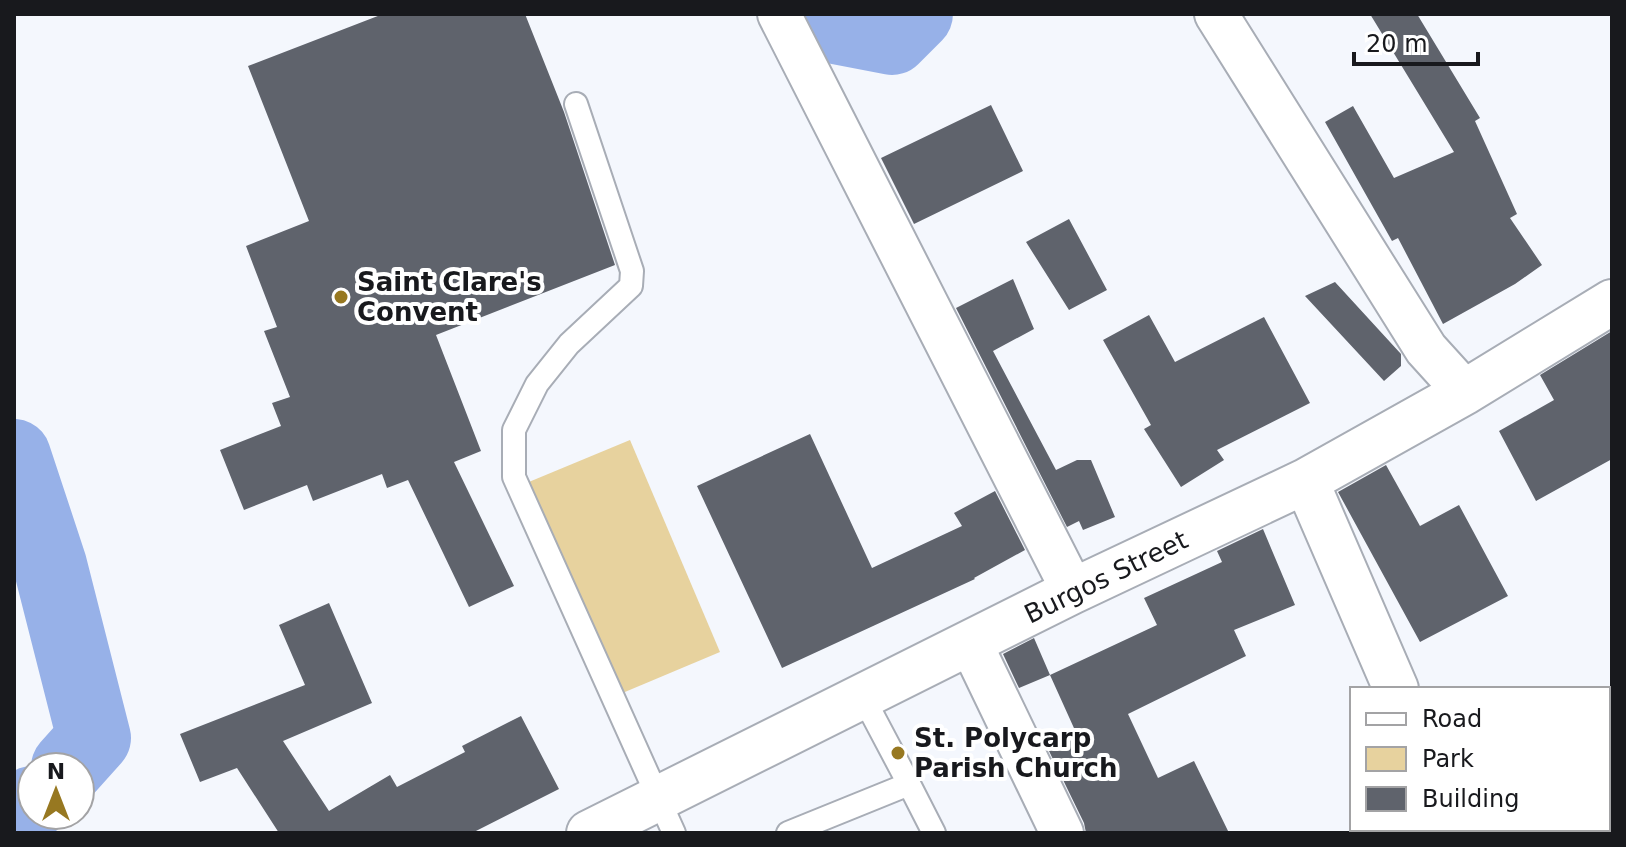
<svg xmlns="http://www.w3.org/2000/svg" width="1626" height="847" viewBox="0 0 1626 847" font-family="'DejaVu Sans',sans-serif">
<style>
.green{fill:#e7d29e}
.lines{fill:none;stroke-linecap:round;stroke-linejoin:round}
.river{stroke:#97b1e8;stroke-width:74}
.building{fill:#5f636c}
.service-casing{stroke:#a8adb6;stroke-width:26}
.minor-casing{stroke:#a8adb6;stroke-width:46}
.tertiary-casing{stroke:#a8adb6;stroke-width:48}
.service{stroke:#fff;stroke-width:22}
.minor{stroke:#fff;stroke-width:42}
.tertiary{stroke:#fff;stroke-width:44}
.poi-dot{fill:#977821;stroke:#fff;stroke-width:3}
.labels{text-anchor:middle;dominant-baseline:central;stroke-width:8;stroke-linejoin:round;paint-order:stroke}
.poi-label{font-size:26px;font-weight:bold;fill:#18191d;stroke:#fff;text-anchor:start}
.street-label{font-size:26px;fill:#18191d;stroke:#fff}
</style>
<rect width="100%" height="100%" fill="#f4f7fd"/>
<path class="green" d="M630,440l90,212 -107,45 -89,-213z"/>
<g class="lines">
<path class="river" d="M807,14l7,9 78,15 24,-24
M14,456l36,109 44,173 -26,29
M14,814l18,-11"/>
</g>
<path class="building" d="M383,14h142l39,98 51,153 -179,70 45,116 -27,11 60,124 -45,21 -61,-127 -21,8 -5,-14 -69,27 -6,-16 -63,25 -24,-60 61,-24 -9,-23 18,-6 -26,-66 13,-4 -31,-81 63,-25 -61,-155z
M1370,14h47l63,104 -5,3 42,93 -7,4 32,47 -27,19 -72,40 -45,-86 -6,3 -67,-119 28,-16 41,72 60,-26z
M991,105l32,66 -109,53 -33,-66z
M1069,219l38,71 -38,20 -43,-68z
M1013,279l21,50 -41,22 63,119 21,-10h14l24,57 -32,13 -4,-9 -12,6 -111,-219z
M1335,282l66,72v12l-17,15 -79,-85z
M1149,315l26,47 89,-45 46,86 -93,47 7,10 -43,27 -37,-58 7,-4 -48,-85z
M1612,331v128l-76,42 -37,-70 55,-31 -14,-25z
M810,434l62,134 90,-42 -8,-13 41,-22 30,59 -51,28 1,1 -193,89 -85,-182z
M1386,465l34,61 39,-21 49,91 -88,46 -82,-150z
M1263,529l32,76 -61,25 12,26 -118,58 30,64 36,-17 35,72h-143l-2,-10 -35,-72 29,-14 -28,-62 107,-50 -13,-27 78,-36 -5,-11z
M329,603l43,100 -89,38 46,70 61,-36 7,12 68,-35 -3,-6 59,-30 38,73 -87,44h-193l-42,-65 -37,14 -20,-48 125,-49 -26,-60z
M1034,638l16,37 -31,13 -16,-34z"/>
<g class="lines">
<g class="service-casing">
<path id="service" d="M576,104l56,167 -1,15 -62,58 -32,40 -23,46v47l160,356
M909,784l25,49
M788,833l121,-49 -46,-87"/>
</g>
<g class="minor-casing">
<path id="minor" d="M779,14l294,577
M1216,14l210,335 39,43
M971,644l91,189
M1608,817l4,-2
M1572,833l9,-4"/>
</g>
<g class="tertiary-casing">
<path id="tertiary" d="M1306,481l90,208
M1456,829l2,4
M589,833l484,-242 233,-110 159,-89 147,-90"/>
</g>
<use href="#service" class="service"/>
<use href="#minor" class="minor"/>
<use href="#tertiary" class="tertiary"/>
</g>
<g class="poi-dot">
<circle cx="341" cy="297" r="8"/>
<circle cx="898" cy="753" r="8"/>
</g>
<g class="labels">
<g class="poi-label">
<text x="357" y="282">Saint Clare's<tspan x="357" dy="30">Convent</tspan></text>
<text x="914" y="738">St. Polycarp<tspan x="914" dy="30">Parish Church</tspan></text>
</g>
<g class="street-label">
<text transform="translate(1106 577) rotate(-26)">Burgos Street</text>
</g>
</g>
<rect width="1626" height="847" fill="none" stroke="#18191d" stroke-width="32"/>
<rect x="1350" y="687" width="260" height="144" fill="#ffffff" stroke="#a3a3a5" stroke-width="2"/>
<rect x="1366" y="713" width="40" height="12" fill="#ffffff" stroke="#a3a3a5" stroke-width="2"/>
<text x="1422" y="727" font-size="24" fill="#18191d">Road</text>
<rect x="1366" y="747" width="40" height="24" fill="#e7d29e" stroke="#a3a3a5" stroke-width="2"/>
<text x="1422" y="767" font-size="24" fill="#18191d">Park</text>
<rect x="1366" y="787" width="40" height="24" fill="#5f636c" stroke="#a3a3a5" stroke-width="2"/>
<text x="1422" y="807" font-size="24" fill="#18191d">Building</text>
<g transform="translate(56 791)"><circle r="38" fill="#ffffff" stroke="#a3a3a5" stroke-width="2"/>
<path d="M0-6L14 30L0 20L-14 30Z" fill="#977821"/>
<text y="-12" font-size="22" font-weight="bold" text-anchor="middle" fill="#18191d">N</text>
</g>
<path d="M1354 52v12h124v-12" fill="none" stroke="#18191d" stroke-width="4"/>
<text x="1366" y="52" font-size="24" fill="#18191d" stroke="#ffffff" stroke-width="6" paint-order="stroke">20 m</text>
</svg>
